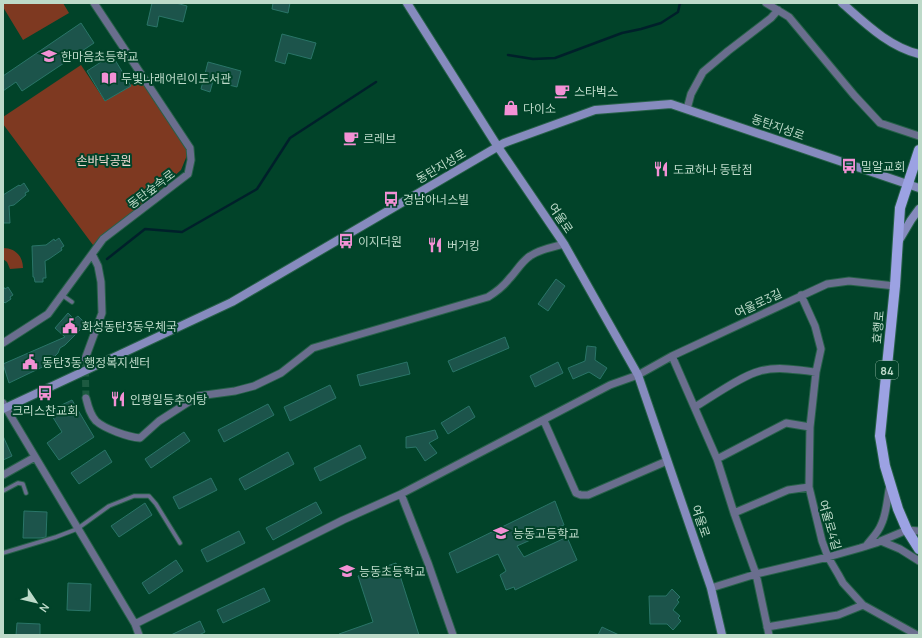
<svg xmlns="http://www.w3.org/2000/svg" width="922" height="638" viewBox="0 0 922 638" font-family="Manrope,'Noto Sans KR',sans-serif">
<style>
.green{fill:#7e3921}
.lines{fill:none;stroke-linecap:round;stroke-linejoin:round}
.stream{stroke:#00202a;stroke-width:2.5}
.building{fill:#1c544b;stroke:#2a7568}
.street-tunnel{stroke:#1d5a41;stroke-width:7;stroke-dasharray:7 3.5;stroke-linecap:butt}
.lane-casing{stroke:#276149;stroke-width:5.5}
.street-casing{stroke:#276149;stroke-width:9}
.secondary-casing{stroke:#276149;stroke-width:10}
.primary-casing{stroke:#276149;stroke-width:12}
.lane{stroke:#6a6e8e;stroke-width:3.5}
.street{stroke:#6a6e8e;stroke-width:7}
.secondary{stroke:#868bbe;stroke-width:8}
.primary{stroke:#9ca2e3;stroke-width:10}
.labels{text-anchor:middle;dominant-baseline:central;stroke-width:4;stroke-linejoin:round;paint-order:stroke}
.shield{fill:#014329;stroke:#85ad99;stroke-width:1}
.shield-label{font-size:11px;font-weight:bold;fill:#bddac9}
.poi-label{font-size:12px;fill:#bddac9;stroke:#014329;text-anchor:start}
.street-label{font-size:12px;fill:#bddac9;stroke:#014329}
.park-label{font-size:12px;fill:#f1dad2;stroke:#014329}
</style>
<rect width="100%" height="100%" fill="#014329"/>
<path class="green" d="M3,3h60l6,10 -46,27 -20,-33z
M81,65l24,36 35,-22 50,69 -9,22 -78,69 -10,6 -90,-121v-7z
M3,248c12,0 20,8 20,20l-13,1 -3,-7 -4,-3z"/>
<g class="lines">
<path class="stream" d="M508,55l25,4 22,-1 67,-25 19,-4 20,-6 17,-11 2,-9h2
M107,259l38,-30 37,3 75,-43 33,-51 86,-56"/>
</g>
<path class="building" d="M152,3h24l11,3 -4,16 -24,-6 -2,11 -10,-2z
M273,3h17l-2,10 -16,-4z
M81,23l13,20 -72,48 -6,-9 -13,9v-15z
M282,34l34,9 -5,16 -23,-6 -3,11 -10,-3z
M112,55l19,31 -26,15 -18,-30z
M208,62l33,9 -4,16 -24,-6 -3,11 -9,-3z
M24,183l5,8 -4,2 1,2 -12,10 -5,1 1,17h-7v-28l16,-10 1,1z
M59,238l5,8 -3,2 1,2 -13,9 -4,2 1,17h-3v4h-8l-1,-5h-1l-1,-31 14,-1 8,-6 1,2z
M556,279l9,7 -17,25 -10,-7z
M3,286l2,3 3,-2 5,8 -3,2 1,2 -6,4 -2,-2z
M68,313l6,6 4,-3 8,8 -21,21 -5,3 -2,5 -3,3 2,4 -48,23 -6,-19 62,-27 -10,-9z
M505,337l4,11 -56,24 -5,-11z
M587,346l9,1 -1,13 12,8 -7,11 -11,-7 -16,7 -5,-11 17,-7z
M407,362l3,12 -50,12 -3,-11z
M558,362l5,11 -28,14 -5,-11z
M330,385l6,13 -46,23 -6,-14z
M72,400l22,37 -35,23 -12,-17 15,-11 -13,-21z
M268,404l6,11 -50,27 -6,-12z
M469,406l6,11 -27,17 -7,-11z
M435,430l3,8 -9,5 8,10 -12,8 -9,-14 -10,1v-11z
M184,432l6,9 -39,27 -6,-9z
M3,436l9,20 -9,4z
M360,445l6,13 -46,23 -6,-13z
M105,450l7,12 -33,22 -8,-11z
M288,452l6,12 -49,26 -6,-11z
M211,478l6,12 -38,19 -6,-12z
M555,501l9,24 -47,21 7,11 43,-20 10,23 -62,30 -1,-3 -8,3 -6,-15 6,-4 -8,-17 -41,19 -8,-20z
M316,502l6,11 -49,27 -7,-12z
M145,503l7,12 -33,22 -8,-11z
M24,511l23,1 -1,25 -6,1h-17z
M239,531l6,12 -38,19 -6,-12z
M176,560l7,11 -34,23 -7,-11z
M396,563l23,72h-80v-1l34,-12 -15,-46z
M68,583l23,1 -1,27 -23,-1z
M264,588l6,13 -47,22 -6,-13z
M672,589l8,8 -3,3 2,2 -6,8 7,6 -2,2 3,3 -8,9 -6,-6h-17l-1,-28h17z
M200,621l5,11 -6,3h-28z
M17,623l23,1v11h-24z
M602,627l17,8h-21z"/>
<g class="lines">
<path class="street-tunnel" d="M85,359l1,39"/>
<g class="lane-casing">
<path id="lane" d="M62,295l10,7
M3,491l15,-8 5,1 3,9
M3,553l53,-16 21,-8 32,-23 25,-10h15l7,8 24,39"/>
</g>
<g class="street-casing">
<path id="street" d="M766,3l23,14 65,78 26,28 39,13
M687,109l4,-15 12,-22 25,-21 43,-33 7,-8
M801,295l14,31 6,23 -5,23 -6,55 -1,60 13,54 6,16 10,17 5,9 20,22 54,30
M3,343l45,-29 55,-75 85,-65 3,-14 -1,-12 -96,-145
M672,356l45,103 17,54 22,61 13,61
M85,359l17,-46 -1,-31 -3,-16 -6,-12
M86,398c2,8 4,17 10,23 9,8 32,16 44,17l19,-17 39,-25 37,-5 19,-5 27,-13 32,-25 175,-51c8,-5 15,-10 21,-18 7,-7 12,-17 21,-23 10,-7 23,-9 34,-12
M3,403l132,221 4,11
M695,407c18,-11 46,-31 65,-36 18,-5 38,-1 56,1
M544,421l32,72 5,2h7l79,-34
M717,459l69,-36 24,4
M3,475l32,-18
M401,494l27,69 25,72
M734,513l54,-23 21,-3
M881,541l19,8 19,12
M866,546c5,-7 12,-13 15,-21 6,-12 6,-27 9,-40
M711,588l45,-14 72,-17 32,-9 16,-5 31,-13 12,1
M135,624l208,-104 58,-26 209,-109 28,-10 34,-19 155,-72 22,-3 46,5
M767,627l71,-12 25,-10"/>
</g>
<g class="secondary-casing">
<path id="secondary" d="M407,3l91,144 66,97 74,131 73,213 11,47
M842,3c23,20 47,44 77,51
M898,242l13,-22 8,-11
M3,409l229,-107 272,-159 91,-33 76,-6 248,84"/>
</g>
<g class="primary-casing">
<path id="primary" d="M919,150l-19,58 -5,78 -15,150 5,30 13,43 9,21 12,19"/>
</g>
<use href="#lane" class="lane"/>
<use href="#street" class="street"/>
<use href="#secondary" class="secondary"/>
<use href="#primary" class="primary"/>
</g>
<defs>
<g id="school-bare" transform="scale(1.2)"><path d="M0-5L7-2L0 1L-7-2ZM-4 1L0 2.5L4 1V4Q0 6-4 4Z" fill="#f391d5" stroke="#014329" stroke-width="2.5" paint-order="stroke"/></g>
<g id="library-bare" transform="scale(1.2)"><path d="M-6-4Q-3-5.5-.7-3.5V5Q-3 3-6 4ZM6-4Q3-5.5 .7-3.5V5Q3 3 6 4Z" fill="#f391d5" stroke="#014329" stroke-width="2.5" paint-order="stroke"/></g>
<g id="cafe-bare" transform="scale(1.2)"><path d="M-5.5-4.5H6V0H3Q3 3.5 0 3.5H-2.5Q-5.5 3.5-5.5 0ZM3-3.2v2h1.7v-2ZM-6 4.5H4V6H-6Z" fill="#f391d5" stroke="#014329" stroke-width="2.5" paint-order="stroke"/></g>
<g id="shop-bare" transform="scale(1.2)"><path d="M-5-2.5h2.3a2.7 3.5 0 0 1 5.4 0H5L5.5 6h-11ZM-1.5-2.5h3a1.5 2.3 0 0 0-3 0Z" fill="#f391d5" stroke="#014329" stroke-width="2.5" paint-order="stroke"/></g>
<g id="bus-bare" transform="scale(1.2)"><path d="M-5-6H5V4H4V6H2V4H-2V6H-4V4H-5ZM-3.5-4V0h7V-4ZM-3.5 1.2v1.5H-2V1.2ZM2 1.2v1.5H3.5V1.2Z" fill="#f391d5" stroke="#014329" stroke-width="2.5" paint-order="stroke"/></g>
<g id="restaurant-bare" transform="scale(1.2)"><path d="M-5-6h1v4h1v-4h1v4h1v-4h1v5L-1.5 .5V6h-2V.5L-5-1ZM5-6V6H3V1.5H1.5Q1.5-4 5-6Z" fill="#f391d5" stroke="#014329" stroke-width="2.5" paint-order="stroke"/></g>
<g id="civic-bare" transform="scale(1.2)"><path d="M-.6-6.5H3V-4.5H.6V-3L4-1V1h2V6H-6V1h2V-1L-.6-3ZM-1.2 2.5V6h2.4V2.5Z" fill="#f391d5" stroke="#014329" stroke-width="2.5" paint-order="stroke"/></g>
</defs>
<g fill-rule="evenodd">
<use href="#school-bare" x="49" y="56"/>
<use href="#library-bare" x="109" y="78"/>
<use href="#cafe-bare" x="562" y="91"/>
<use href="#shop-bare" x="511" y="108"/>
<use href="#cafe-bare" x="351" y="138"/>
<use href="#bus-bare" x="849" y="166"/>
<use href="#restaurant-bare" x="661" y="169"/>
<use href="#bus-bare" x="391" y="199"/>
<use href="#bus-bare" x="346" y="241"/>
<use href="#restaurant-bare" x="435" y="245"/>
<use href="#civic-bare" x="70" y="326"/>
<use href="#civic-bare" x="30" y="362"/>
<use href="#bus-bare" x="45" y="393"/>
<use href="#restaurant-bare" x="118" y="399"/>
<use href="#school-bare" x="501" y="533"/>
<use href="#school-bare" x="347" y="571"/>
</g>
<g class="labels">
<rect class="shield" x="876" y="361" width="22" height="18" rx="3"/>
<g class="shield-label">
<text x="887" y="370">84</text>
</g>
<g class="poi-label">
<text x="61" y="56">한마음초등학교</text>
<text x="121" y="78">두빛나래어린이도서관</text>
<text x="574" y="91">스타벅스</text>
<text x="523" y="108">다이소</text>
<text x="363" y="138">르레브</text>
<text x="861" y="166">밀알교회</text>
<text x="673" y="169">도쿄하나 동탄점</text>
<text x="403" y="199">경남아너스빌</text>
<text x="358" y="241">이지더원</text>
<text x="447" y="245">버거킹</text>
<text x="82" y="326">화성동탄3동우체국</text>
<text x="42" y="362">동탄3동 행정복지센터</text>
<text x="130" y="399">인평일등추어탕</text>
<text x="45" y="410" text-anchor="middle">크리스찬교회</text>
<text x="513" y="533">능동고등학교</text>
<text x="359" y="571">능동초등학교</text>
</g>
<g class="street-label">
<text transform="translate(778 127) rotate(19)">동탄지성로</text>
<text transform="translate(441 166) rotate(-30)">동탄지성로</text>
<text transform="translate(151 189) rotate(-37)">동탄숲속로</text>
<text transform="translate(561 218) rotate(56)">여울로</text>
<text transform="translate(758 303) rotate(-25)">여울로3길</text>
<text transform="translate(878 327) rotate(-85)">효행로</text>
<text transform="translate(701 521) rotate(71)">여울로</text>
<text transform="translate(830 525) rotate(74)">여울로4길</text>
</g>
<g class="park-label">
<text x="104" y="160">손바닥공원</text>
</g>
</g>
<rect width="922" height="638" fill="none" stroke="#bddac9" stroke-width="8"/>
<g transform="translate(36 602) rotate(125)" stroke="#014329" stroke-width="3" paint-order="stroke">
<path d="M0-3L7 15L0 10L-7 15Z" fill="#bddac9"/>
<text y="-6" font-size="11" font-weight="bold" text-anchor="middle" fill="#bddac9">N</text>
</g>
</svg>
